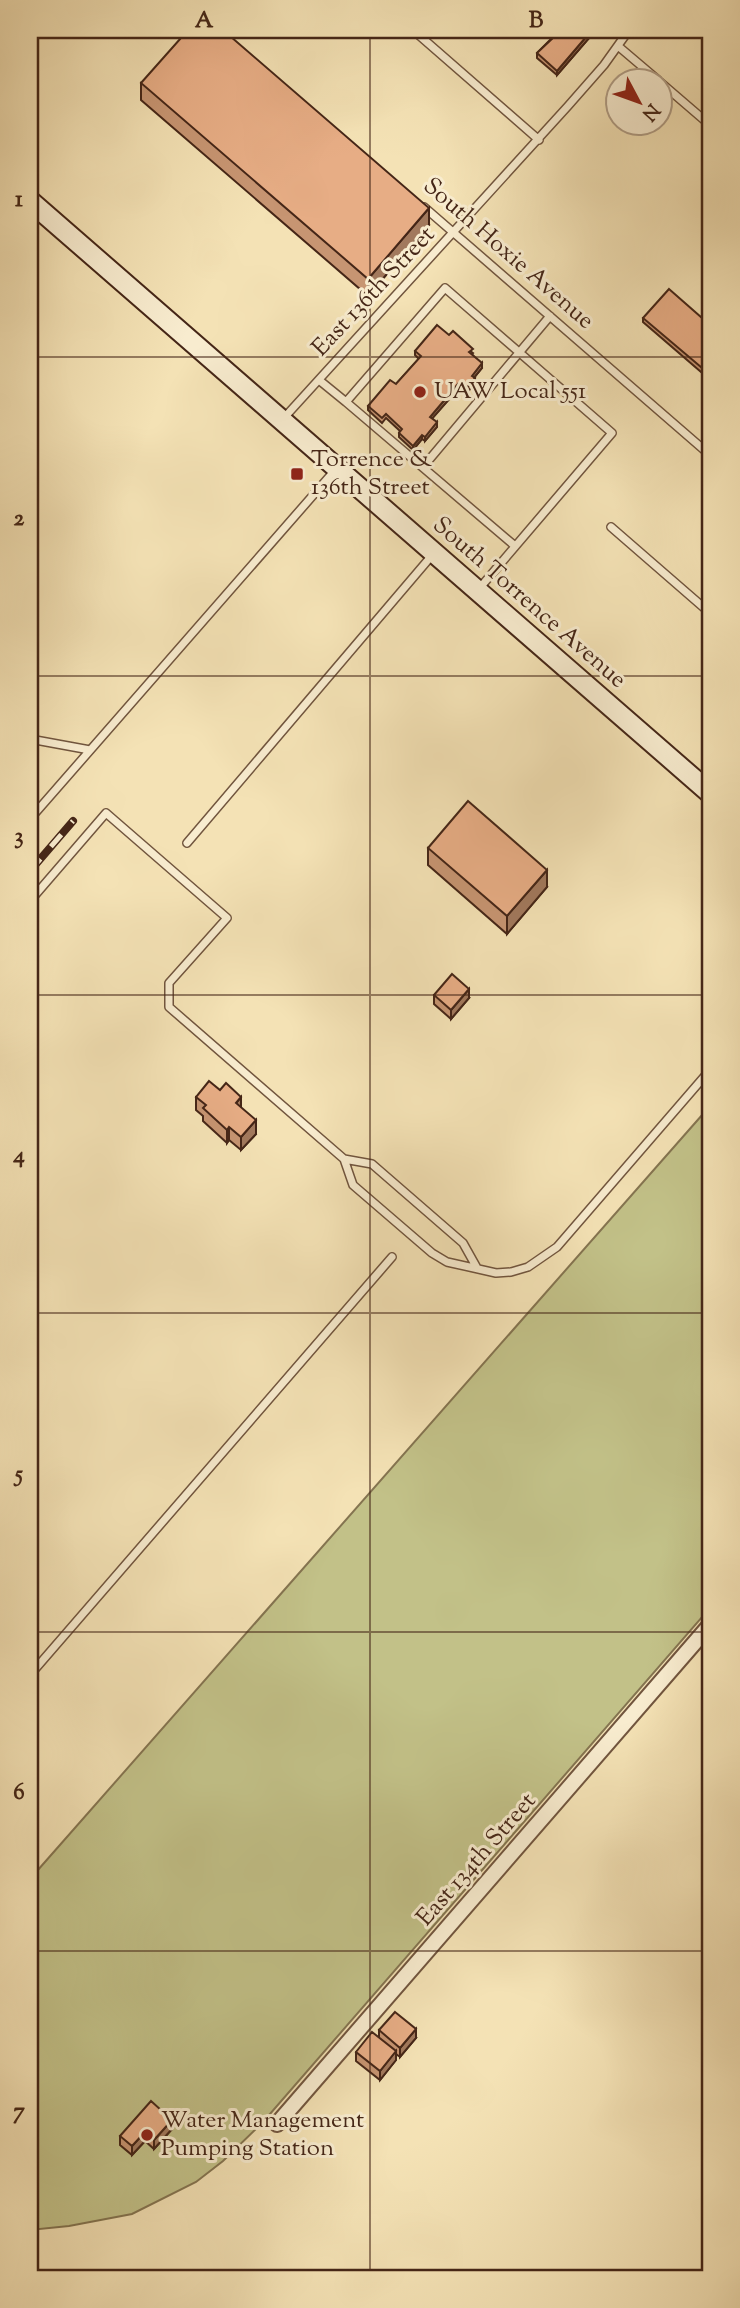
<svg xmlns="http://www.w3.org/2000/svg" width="740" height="2308" viewBox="0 0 740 2308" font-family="'Sorts Mill Goudy',serif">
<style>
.green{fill:#c2c188;stroke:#847450;stroke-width:2}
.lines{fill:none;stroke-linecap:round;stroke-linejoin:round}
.service-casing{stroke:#71553e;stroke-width:10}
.minor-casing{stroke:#71553e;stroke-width:18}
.secondary-casing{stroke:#452617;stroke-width:23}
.service{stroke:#f8eccf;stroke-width:7}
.minor{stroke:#f8eccf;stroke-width:14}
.secondary{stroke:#f8eccf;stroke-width:19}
.rail-casing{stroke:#452617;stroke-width:8}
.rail{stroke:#f8eccf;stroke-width:5;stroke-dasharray:16;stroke-linecap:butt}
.wall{fill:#c79572;stroke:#452617;stroke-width:2}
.shaded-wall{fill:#a2795d;stroke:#452617;stroke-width:2}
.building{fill:#e7ad85;stroke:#452617;stroke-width:2}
.grid{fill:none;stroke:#452617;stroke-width:2;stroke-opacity:0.55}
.poi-dot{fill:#8f2418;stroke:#f8eccf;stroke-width:2.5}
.labels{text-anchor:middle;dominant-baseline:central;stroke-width:6;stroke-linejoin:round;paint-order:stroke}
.street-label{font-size:24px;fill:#452617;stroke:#f8eccf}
.poi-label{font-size:24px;fill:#452617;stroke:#f8eccf;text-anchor:start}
.neatline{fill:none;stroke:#452617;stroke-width:2.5}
.grid-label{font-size:23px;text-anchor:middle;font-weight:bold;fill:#452617}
</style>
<rect width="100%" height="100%" fill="#f4e2b5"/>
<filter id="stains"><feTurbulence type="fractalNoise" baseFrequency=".00286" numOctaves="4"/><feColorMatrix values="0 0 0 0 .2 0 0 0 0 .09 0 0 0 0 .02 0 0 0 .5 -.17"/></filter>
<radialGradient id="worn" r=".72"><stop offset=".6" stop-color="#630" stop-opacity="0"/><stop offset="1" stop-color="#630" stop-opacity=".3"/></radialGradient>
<path class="green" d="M710,1106v502l-447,514 -40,39 -27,21 -64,32 -63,12 -39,4v-351z"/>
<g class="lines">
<g class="service-casing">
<path id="service" d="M413,30l126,110
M618,46l40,34
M660,82l50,43
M424,207l286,248
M319,380l27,22 99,-114 167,145 -134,157
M346,402l169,144
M283,419l285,-313 36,-41 25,-35
M423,467l127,-151
M611,527l99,86
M30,739l60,11
M30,819l306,-350
M187,843l247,-290
M30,901l76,-88 121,105 -58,65v24l175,152 9,26 79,68 15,9 49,11 15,-1 17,-5 29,-20 153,-177
M344,1159l28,5 91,79 14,25
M30,1675l362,-418"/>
</g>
<g class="minor-casing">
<path id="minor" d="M277,2124l433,-499"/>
</g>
<g class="secondary-casing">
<path id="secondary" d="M30,201l680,592"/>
</g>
<use href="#service" class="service"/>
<use href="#minor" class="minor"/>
<use href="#secondary" class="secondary"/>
<g class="rail-casing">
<path id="rail" d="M30,871l43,-50"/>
</g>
<use href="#rail" class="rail"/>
</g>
<path class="wall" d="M555,30h41l-39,45 -20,-17v-5l14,-14v-5z
M141,83l288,142 -61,71 -227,-196z
M643,318l67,7v50l-2,3 -65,-56z
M449,335l24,18 -1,1 10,14 -8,10 1,5 -10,12 -7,-6 -26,29 5,9 -12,14 -3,-2 -9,11 -14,-13v-4l1,-2 -14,-13 -4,5 -14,-13v-4l28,-22 23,-25 -4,-4v-4z
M428,848l119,39 -40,47 -79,-69z
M434,995l35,3 -18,21 -17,-15z
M196,1097l45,11 15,26 -15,16 -12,-10 -2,3 -24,-22v-5l-7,-6z
M379,2030l37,8 -16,19 -4,-3v6l-16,20 -24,-19v-9l23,-14z
M172,2129l-18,20 -9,-8 -13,14 -12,-10v-9z"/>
<path class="shaded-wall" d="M592,30h4l-39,45v-4z
M429,208v17l-61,71v-17z
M482,363v5l-10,12v-4z
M475,378v5l-10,12v-5z
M458,384v5l-28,32v-4z
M437,422v5l-12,14v-4z
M422,435v4l-9,11v-4z
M547,870v17l-40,47v-18z
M469,989v9l-18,21v-9z
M241,1097v13l-5,-7z
M256,1120v14l-15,16v-13z
M229,1127v13l-2,3v-13z
M416,2029v9l-16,19v-9z
M396,2051v9l-16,20v-9z
M172,2120v9l-18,20v-9z
M145,2132v9l-13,14v-9z"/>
<path class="building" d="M188,30h35l206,178 -61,71 -227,-196z
M555,30h37l-35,41 -20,-18 17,-16 -3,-3z
M669,289l41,36v45l-2,3 -65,-55z
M437,325l12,10 4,-4 20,18 -4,3 13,11 -10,13 3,2 -10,12 -7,-6 -28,33 7,5 -12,15 -3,-2 -9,11 -14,-13 3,-4 -16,-15 -4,4 -14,-12 22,-26 6,4 25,-28 -6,-5z
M468,801l79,69 -40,46 -79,-68z
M452,974l17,15 -18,21 -17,-15z
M209,1081l11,9 6,-7 15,14 -5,6 20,17 -15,17 -12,-10 -2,3 -24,-22 3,-3 -10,-8z
M395,2012l21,17 -16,19 -21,-18z
M372,2032l24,19 -16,20 -24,-19z
M151,2101l21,19 -18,20 -9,-8 -13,14 -12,-10z"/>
<path class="grid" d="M370,30v2248M30,357h680M30,676h680M30,995h680M30,1313h680M30,1632h680M30,1951h680"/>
<g class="poi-dot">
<circle cx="420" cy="392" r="7"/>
<rect x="290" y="467" width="14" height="14" rx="3.5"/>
<circle cx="147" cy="2135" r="7"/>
</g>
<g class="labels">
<g class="street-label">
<text transform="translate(508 254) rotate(41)">South Hoxie Avenue</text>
<text transform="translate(374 292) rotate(-47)">East 136th Street</text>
<text transform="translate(529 603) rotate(41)">South Torrence Avenue</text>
<text transform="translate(477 1860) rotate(-49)">East 134th Street</text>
</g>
<g class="poi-label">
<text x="434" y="392">UAW Local 551</text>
<text x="311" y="460">Torrence &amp;<tspan x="311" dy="28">136th Street</tspan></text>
<text x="161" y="2121">Water Management<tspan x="161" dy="28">Pumping Station</tspan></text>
</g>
</g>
<rect width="740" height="2308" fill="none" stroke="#f4e2b5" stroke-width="77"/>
<g transform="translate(639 102) rotate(131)"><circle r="33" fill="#f8eccf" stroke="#b09d85" stroke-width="2"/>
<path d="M0-5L12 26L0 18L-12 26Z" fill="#8f2418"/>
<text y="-10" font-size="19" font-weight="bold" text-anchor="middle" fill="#452617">N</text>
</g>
<rect x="38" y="38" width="664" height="2232" class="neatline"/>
<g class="grid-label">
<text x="204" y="27">A</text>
<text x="536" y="27">B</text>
<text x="19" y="206">1</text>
<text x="19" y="525">2</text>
<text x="19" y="843">3</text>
<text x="19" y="1162">4</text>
<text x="19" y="1481">5</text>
<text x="19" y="1799">6</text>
<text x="19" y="2118">7</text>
</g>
<rect width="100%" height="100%" filter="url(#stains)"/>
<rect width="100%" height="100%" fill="url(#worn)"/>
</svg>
